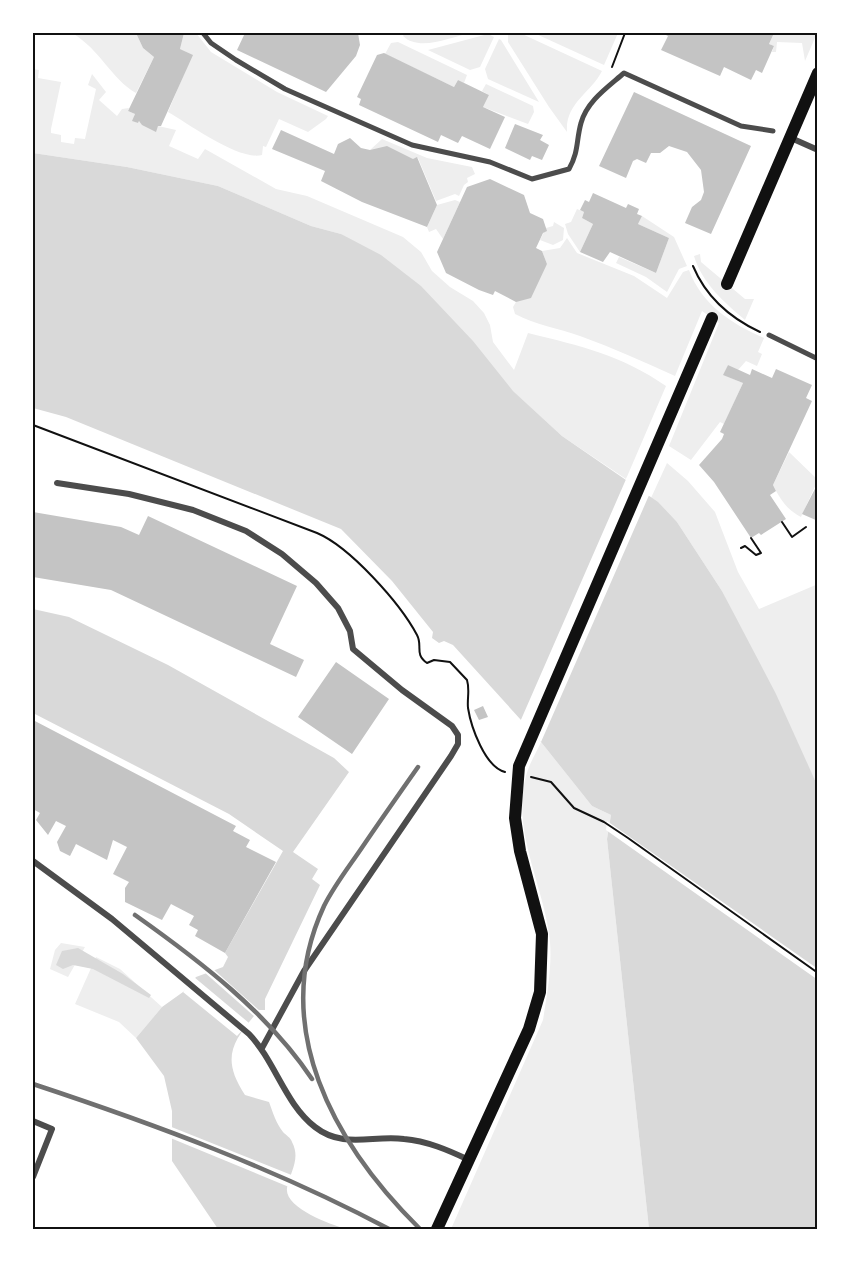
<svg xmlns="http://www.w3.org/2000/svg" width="851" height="1262" viewBox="0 0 851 1262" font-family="Poppins,sans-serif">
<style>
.green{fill:#eee}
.water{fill:#d9d9d9}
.pier{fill:#fff}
.building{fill:#c4c4c4}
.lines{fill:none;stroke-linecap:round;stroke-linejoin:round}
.path{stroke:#111;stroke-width:2}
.pedestrian{stroke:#4c4c4c;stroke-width:5}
.minor{stroke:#4c4c4c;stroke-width:6}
.secondary{stroke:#111;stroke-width:12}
.rail{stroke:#707070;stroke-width:4.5}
.neatline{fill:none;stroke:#111;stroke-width:2}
</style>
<rect width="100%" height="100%" fill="#fff"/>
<path class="green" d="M72,33h64l7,15 11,9 -18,36c-25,-14 -35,-43 -64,-60z
M184,33h12l15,19 66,40 51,24 -2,3 -18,13 -29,-13 -13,28 -3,-1 -1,9c-23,6 -73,-31 -94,-43l24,-57 -12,-6z
M405,33h65c-19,4 -51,19 -67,3z
M520,33l82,38c-11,22 -37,32 -35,61l-18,-25 -41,-65v-8z
M534,33h84l-14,32z
M774,33h43l-12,28 -3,-18 -25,-1 -1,10h-4l2,-6 -5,-2z
M488,34l6,3 -14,30 -10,3 -42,-20z
M499,39l2,1 38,62 -51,-23 -3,-10z
M398,42l69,33 -3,8 -6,-3 -4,7 -69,-33 6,-11z
M33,69l6,1 -1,8 23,4 -10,47v4l10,2v7l13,2 1,-6 10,1 11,-50 -8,-4 4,-11 14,18 -7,8 18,16 5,-7 7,-1 -1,3 7,3 -2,7 5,2 1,-2 16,10 3,-5 18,4 -7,16 29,13 7,-10 71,40 31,7 96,41 18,15 11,19 18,16 23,14 11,12 6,12 3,17 21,28 14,-37c53,13 93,22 138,53l-40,93 -64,-43 -221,-202 -30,-8 -93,-40 -91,-19 -94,-14z
M486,84l47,22 1,6 -6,12 -45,-17 6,-12 -7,-4z
M382,139l45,19 45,9 3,7 -8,4 1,4 -4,3 -5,11 -4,-2 -19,7 -18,-43 -5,1 -43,-9z
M455,200l5,2 -17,37 -7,-10 -7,3 -2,-5 10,-22z
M577,209l7,3 -2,6 11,6 -13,28 -12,-18 -3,-10 6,-2z
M642,216l32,21 13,29 -8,3 -12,23 -21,-15 -30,-14 3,-6 37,16 13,-35 -31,-14z
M554,222l10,6 -1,12 -10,5 -13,-5 6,-12 7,-2z
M567,238l10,15 57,23 33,22 16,-26 6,-2c13,35 43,54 75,68l-6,14 4,2 -5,12 -11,-5 -8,9 -10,-5 -4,10 19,8 -19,41 -4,-2 -29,38 -22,-14 50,-123 -17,-12 -27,65c-31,-14 -62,-28 -95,-40 -22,-8 -44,-11 -65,-22l-2,-7 3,-5 31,-38 -5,-13 18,-3z
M700,254l1,8 44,37h9l-9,21c-21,-18 -43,-37 -51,-64z
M789,452l29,28 -17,37c-14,-7 -21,-18 -28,-32z
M667,463l21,18 27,31 23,60 21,37 59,-25v203l-96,-196 -45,-69 -26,-24z
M541,742l51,64 19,9 -4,24 42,390h-198l92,-209c4,-25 9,-52 7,-78 -5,-55 -39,-110 -24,-166 3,-12 10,-23 15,-34z
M61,943l24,4 -17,30 -18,-8 5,-19z
M96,957l24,12 42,38 -26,31 -17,-16 -44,-18z"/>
<path class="water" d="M33,153l94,14 91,19 93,40 30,8 40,21 40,31 52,55 40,50 49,45 96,66 19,20 45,69 54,103 42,93v442h-169l-42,-390 4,-24 -19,-9 -51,-64 -88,-97 -9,-4 -5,2 -7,-5 1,-6 -41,-51 -51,-52 -275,-112 -33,-9z
M33,609l36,8 99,48 166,93 15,14 -56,80 25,17 -6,10 8,6 -55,114v11h-6c-26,31 -39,47 -14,85l24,7c4,11 7,21 14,30 3,3 8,6 9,10 9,17 -2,30 -5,46 -3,20 43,36 58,41h-127l-46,-68v-50l-8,-35 -28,-38 26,-31 21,-15 13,-15 27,-10 5,-10 -3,-4 58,-102 -54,-37 -196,-101z
M78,948l45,26 28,21 -2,3 -56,-29 -20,-4 -10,4 -7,-4 6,-14z"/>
<path class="pier" d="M627,477l23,16 -109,249 -21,-20z
M607,821l211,148v11l-212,-150z
M212,968l48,43 -5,6 -52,-46z
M194,977l55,46 -12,13 -54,-44z
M169,1126l125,50 -5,11 -121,-50z"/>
<path class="building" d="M136,33h48l-4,16 13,6 -32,71h-3l-2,6 -14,-7 -3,-4 -1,2 -6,-2 3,-7 -7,-3 26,-54 -11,-9z
M245,33h113l2,12 -4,11 -30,36 -89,-42z
M662,33h112l-5,11 5,2 -12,27 -6,-3 -5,10 -27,-13 -4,9 -59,-26 7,-14z
M384,53l70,34 4,-7 31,15 -6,12 22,10 -15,32 -28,-13 -4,7 -17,-8 -3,7 -79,-37 2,-6 -4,-2 20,-42z
M634,92l117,54 -40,88 -26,-11 7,-16 9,-7 3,-8 -3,-22 -14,-18 -18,-6 -9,7h-9l-5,10 -9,-4 -4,2 -7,17 -27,-12z
M515,124l28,11 -3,5 9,5 -7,15 -10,-4 -2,4 -25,-12z
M281,130l53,24 4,-10 12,-6 11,10 9,2 17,-4 26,13 4,-2 20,48 -10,22 -65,-25 -41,-21 4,-10 -53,-22z
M490,179l34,16 6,18 13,6 4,12 -4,2 -7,15 6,3 5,13 -16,34 -15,4 -21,-11 -2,4 -14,-5 -33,-17 -9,-21 30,-65z
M593,193l33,15 2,-4 11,5 -2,5 5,2 -4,8 31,14 -13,35 -46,-21 -7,10 -23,-10 13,-28 -11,-6 2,-6 -4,-2 5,-10 4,2z
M728,365l22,10 2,-6 20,9 4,-9 36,16 -6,13 6,3 -39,84 3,6 -6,4 16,24 -25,16 -2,-2 -8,5 -37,-56 -15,-17 23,-26 2,-5 -4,-2 23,-49 -20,-8z
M818,483v38l-16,-7z
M33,512l88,15 18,8 9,-19 149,70 -27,58 34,16 -8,17 -185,-87 -78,-13z
M336,662l53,37 -37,55 -54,-37z
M483,706l5,11 -9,3 -5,-10z
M33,720l203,106 -3,5 17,9 -4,7 30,15 -51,91 -30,-17 3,-6 -9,-5 5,-9 -23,-12 -9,16 -37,-18v-14l4,-6 -16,-8 14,-27 -14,-7 -6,20 -31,-16 -6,12 -10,-5 -3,-9 9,-16 -10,-5 -8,14 -12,-15 4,-7 -7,-4z"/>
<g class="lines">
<path class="path" d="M612,67l13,-34
M693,266c13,31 37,52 67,66
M33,425l284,108c33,14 83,70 100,102 6,11 -3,19 10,28l7,-3 16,2 17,18c3,10 0,18 1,28 3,19 17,59 37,64
M782,522l10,15 14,-10
M741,548l4,-2 11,9 5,-2 -10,-15
M531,777l20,5 23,26 30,14 24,16 190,135"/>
<path class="pedestrian" d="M203,33l8,10 25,17 49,29 127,56 78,17 42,17 37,-10c10,-18 7,-28 12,-46 6,-22 27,-36 43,-50l117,53 32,5
M769,335l49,24"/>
<path class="minor" d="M791,138l27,12
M57,483l72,11 64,16 53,21 36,23 34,29 22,25 12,23 3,18 49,41 50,36 6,9v9l-7,12 -147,215 -42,77
M33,861l79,58 137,115c26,27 36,70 66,93 28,22 57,8 89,12 23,2 44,11 65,21
M33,1121l19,8 -19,48"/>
<path class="secondary" d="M727,284l91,-211
M437,1229l92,-200 11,-37 2,-58 -22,-83 -5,-33 4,-52 193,-448"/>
<path class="rail" d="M418,767c-19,27 -38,54 -57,82 -13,19 -27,37 -37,57 -56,121 10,238 96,323
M135,915c65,46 133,98 177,164
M33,1084c121,40 243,85 356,145"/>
</g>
<rect width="851" height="1262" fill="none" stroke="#ffffff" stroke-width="69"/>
<rect x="34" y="34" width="782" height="1194" class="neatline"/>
</svg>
